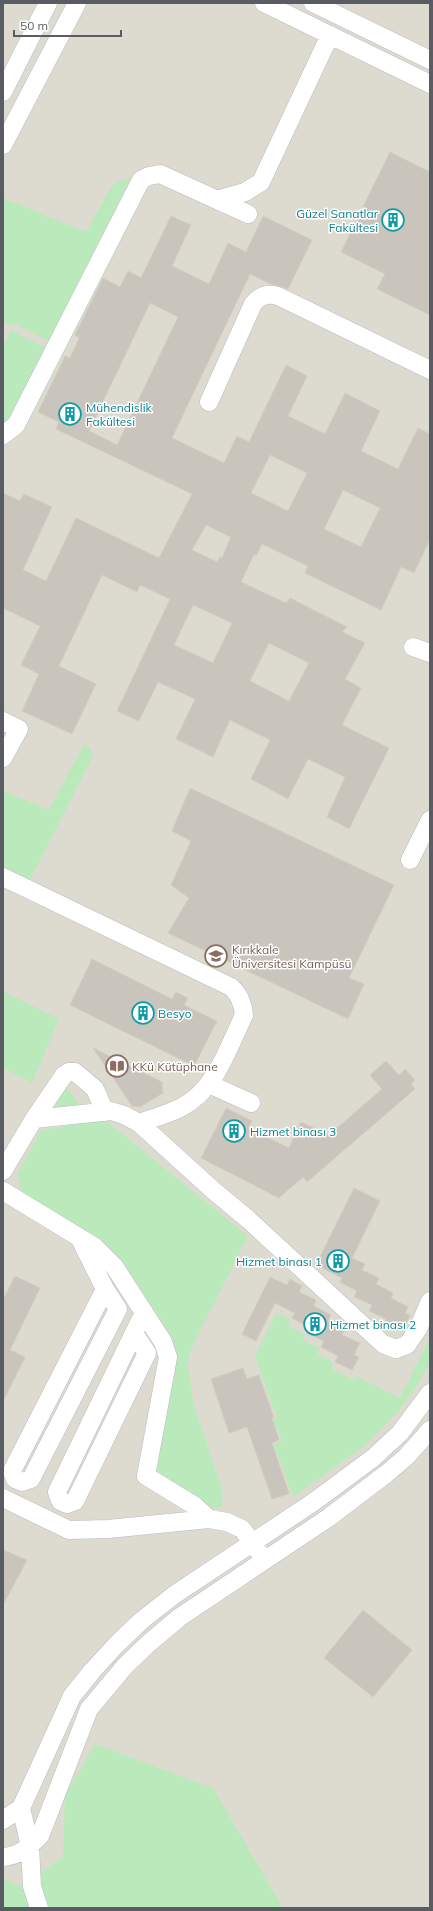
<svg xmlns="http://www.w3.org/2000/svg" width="433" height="1911" viewBox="0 0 433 1911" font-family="Mulish,sans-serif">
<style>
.education{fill:#dddbcf}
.green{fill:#bae9bc}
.building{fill:#c9c5bd;stroke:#d3cdbe;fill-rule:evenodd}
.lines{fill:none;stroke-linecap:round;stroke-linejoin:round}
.minor-casing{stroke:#b9bbc1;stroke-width:19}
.minor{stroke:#fff;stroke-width:18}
.labels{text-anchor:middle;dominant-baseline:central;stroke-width:3;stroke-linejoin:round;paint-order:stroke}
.culture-label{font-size:12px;fill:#0d838f;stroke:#fff;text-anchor:start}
.education-label{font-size:12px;fill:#785e54;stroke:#fff;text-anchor:start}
</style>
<rect width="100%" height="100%" fill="#eeece0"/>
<path class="education" d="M3,3h427v1905h-427z"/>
<path class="green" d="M131,177l-82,164 -35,-18 -1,3 -10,-5v-123l83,34 27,-48z
M11,330l35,18 -36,73 -7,6v-82z
M84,744l6,4 2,10 -63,124 -26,-13v-78l46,19z
M3,991l56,28 -27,64 -29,-15z
M63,1090h6l11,17 -30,9z
M105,1120l143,116 -53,105 -8,20 7,44 27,80 2,21 -9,2 -48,-28 -10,-11 19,-103 -2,-28 -52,-79 -37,-27 -61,-37 -6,-20 24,-45z
M276,1313l15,7 -3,6 17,8 -2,6 17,8 -3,6 17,9 -3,6 23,11 2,-4 44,22 30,-60v24l-14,25 -20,27 -32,32 -71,51 -19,-53 8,-3 -5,-13 -7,2 -3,-8 10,-3 -22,-63z
M95,1744l118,44 70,120h-280v-29l17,7 43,-29 2,-61z"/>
<path class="building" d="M390,152l40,20v143l-53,-26 8,-15 -44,-22z
M171,216l20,9 -19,41 37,18 19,-41 18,9 17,-36 49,24 -24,49 -17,-5 -21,-10 -78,164 52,25 13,-27 12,6 37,-77 21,11 -19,40 37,18 20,-41 35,18 -19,40 37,18 20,-41 12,6v105l-16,34 -13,-6 -20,43 -76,-37 3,-7 -46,-22 -6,12 -2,-2 -13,28 45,21 4,-5 57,29 -5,5 23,11 -20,36 16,9 -19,37 47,23 -40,81 -22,-12 18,-40 -37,-18 -20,40 -37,-20 19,-39 -40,-20 -17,37 -37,-18 19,-40 -37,-17 -19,39 -22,-10 53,-112 -30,-14 -3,7 -35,-17 -43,91 37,18 -24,50 -50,-23 17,-37 -18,-9 19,-39 -37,-18v-115l17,8 4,-7 28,13 -29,63 23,11 30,-63 83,40 33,-64 -136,-65 3,-7 -21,-10 27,-56 5,2 9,-20 -4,-3 28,-57 17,9 8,-16 13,7zM150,303l28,14 -61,128 -28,-14zM270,455l37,18 -19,38 -37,-18zM343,490l37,18 -19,39 -37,-18zM206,525l25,12 -9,21 -2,-1 -3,5 -25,-12zM193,605l39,18 -19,40 -39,-18zM269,643l40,20 -20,38 -39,-20z
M190,788l204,97 -45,93 15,6 -16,35 -180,-86 21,-35 -18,-13 20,-44 -19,-10z
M92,959l80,40 4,-7 12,6 -4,7 33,16 -23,45 -124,-61z
M93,1048l69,34 1,11 -23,14 -8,-1z
M386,1061l13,14 6,-6 10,11 -4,4 4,5 -108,93 -4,-5 -24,21 -78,-40 25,-50 26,13 -4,7 41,20 12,-26 28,13 53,-46 -12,-14z
M354,1188l26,13 -28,57 13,6 -3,6 17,8 -3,6 17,9 -2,5 17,9 -3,6 5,2 -6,13 -5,-2 -3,5 -13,-6 3,-6 -17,-8 3,-6 -18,-8 3,-6 -17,-9 2,-4 -26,-13z
M15,1276l25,12 -30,62 15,7 -22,45v-102z
M270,1277l17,8 3,-6 12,7 -3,6 17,8 -2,6 17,9 -3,5 17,9 -3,6 18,8 -6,12 5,2 -7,13 -17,-8 3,-6 -17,-9 3,-6 -18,-8 3,-6 -17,-9 3,-5 -20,-10 -19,38 -14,-7z
M243,1368l4,11 12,-4 15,43h-2l7,22 -7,3 17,51 -17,5 -25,-72 -18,6 -18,-54z
M3,1550l24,10 -24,45z
M363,1610l49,40 -39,47 -49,-39z"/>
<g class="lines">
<g class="minor-casing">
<path id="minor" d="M264,3l166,81
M313,3l117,57
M3,92l45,-89
M3,145l74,-142
M217,200l28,-8 16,-10 69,-147
M209,402l44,-98c6,-8 15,-11 25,-8l152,74
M3,435l13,-10 125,-245 8,-4 11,-2 88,40
M413,647l17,6
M3,721l16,8 -16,29
M410,860l20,-40
M3,877l228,110c8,7 12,17 13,28 -16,33 -28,74 -62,92 -13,7 -29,11 -43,16
M209,1084l42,19
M34,1119l30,-44 5,-3h6l20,17 10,23
M3,1171l31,-52 77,-8 13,4 15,8 75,68 35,29 134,124 13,5 11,-4 11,-16 12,-28
M3,1191l92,56 19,19 49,76 5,15 -22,119 49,30 14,13
M79,1237l26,52 -93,182 3,8 7,3 9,-3 87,-170 -13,-20
M134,1333l-77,159 3,9 7,3 8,-3 72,-148 -13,-20 10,-21
M3,1498l66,32 39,-1 101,-10 18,3 15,7 17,23
M21,1808l9,38 2,40 7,22
M3,1820l18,-12 51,-112 21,-26 23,-25 25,-24 33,-26 141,-94 58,-43 27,-25 30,-40
M3,1857c16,-1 26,-10 37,-21l49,-127 36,-43 24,-23 31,-26 148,-99 58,-44 20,-17 24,-27"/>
</g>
<use href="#minor" class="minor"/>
</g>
<defs>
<g id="building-ring" transform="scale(1.15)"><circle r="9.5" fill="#fff" stroke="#0f9aa8" stroke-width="1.5"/><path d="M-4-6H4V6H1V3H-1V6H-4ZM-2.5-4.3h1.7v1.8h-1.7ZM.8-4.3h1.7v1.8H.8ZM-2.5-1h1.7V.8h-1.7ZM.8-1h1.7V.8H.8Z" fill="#0f9aa8"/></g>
<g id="university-ring" transform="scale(1.15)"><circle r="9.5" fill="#fff" stroke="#8d6e63" stroke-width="1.5"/><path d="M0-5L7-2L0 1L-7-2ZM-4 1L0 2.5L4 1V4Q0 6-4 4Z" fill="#8d6e63"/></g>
<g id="library-ring" transform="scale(1.15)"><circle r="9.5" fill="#fff" stroke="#8d6e63" stroke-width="1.5"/><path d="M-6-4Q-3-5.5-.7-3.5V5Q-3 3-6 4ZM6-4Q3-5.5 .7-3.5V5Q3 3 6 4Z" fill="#8d6e63"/></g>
</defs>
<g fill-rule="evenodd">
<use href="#building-ring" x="393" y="220"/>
<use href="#building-ring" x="70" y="414"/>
<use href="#university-ring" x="216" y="956"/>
<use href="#building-ring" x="143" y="1013"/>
<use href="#library-ring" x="117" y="1066"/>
<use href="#building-ring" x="234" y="1131"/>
<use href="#building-ring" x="338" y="1261"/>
<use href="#building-ring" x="315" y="1324"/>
</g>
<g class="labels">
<g class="culture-label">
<text x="378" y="213" text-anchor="end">Güzel Sanatlar<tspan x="378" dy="14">Fakültesi</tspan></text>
<text x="86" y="407">Mühendislik<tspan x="86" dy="14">Fakültesi</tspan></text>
<text x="158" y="1013">Besyo</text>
<text x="250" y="1131">Hizmet binası 3</text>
<text x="322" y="1261" text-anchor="end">Hizmet binası 1</text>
<text x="330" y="1324">Hizmet binası 2</text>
</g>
<g class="education-label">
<text x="232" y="949">Kırıkkale<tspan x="232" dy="14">Üniversitesi Kampüsü</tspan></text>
<text x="132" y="1066">KKü Kütüphane</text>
</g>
</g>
<rect width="433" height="1911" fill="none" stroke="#595d63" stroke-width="8"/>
<path d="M14 30v6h107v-6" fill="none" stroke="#595d63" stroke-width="2"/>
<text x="20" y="30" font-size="12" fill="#595d63" stroke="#ffffff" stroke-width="3" paint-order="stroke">50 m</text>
</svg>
